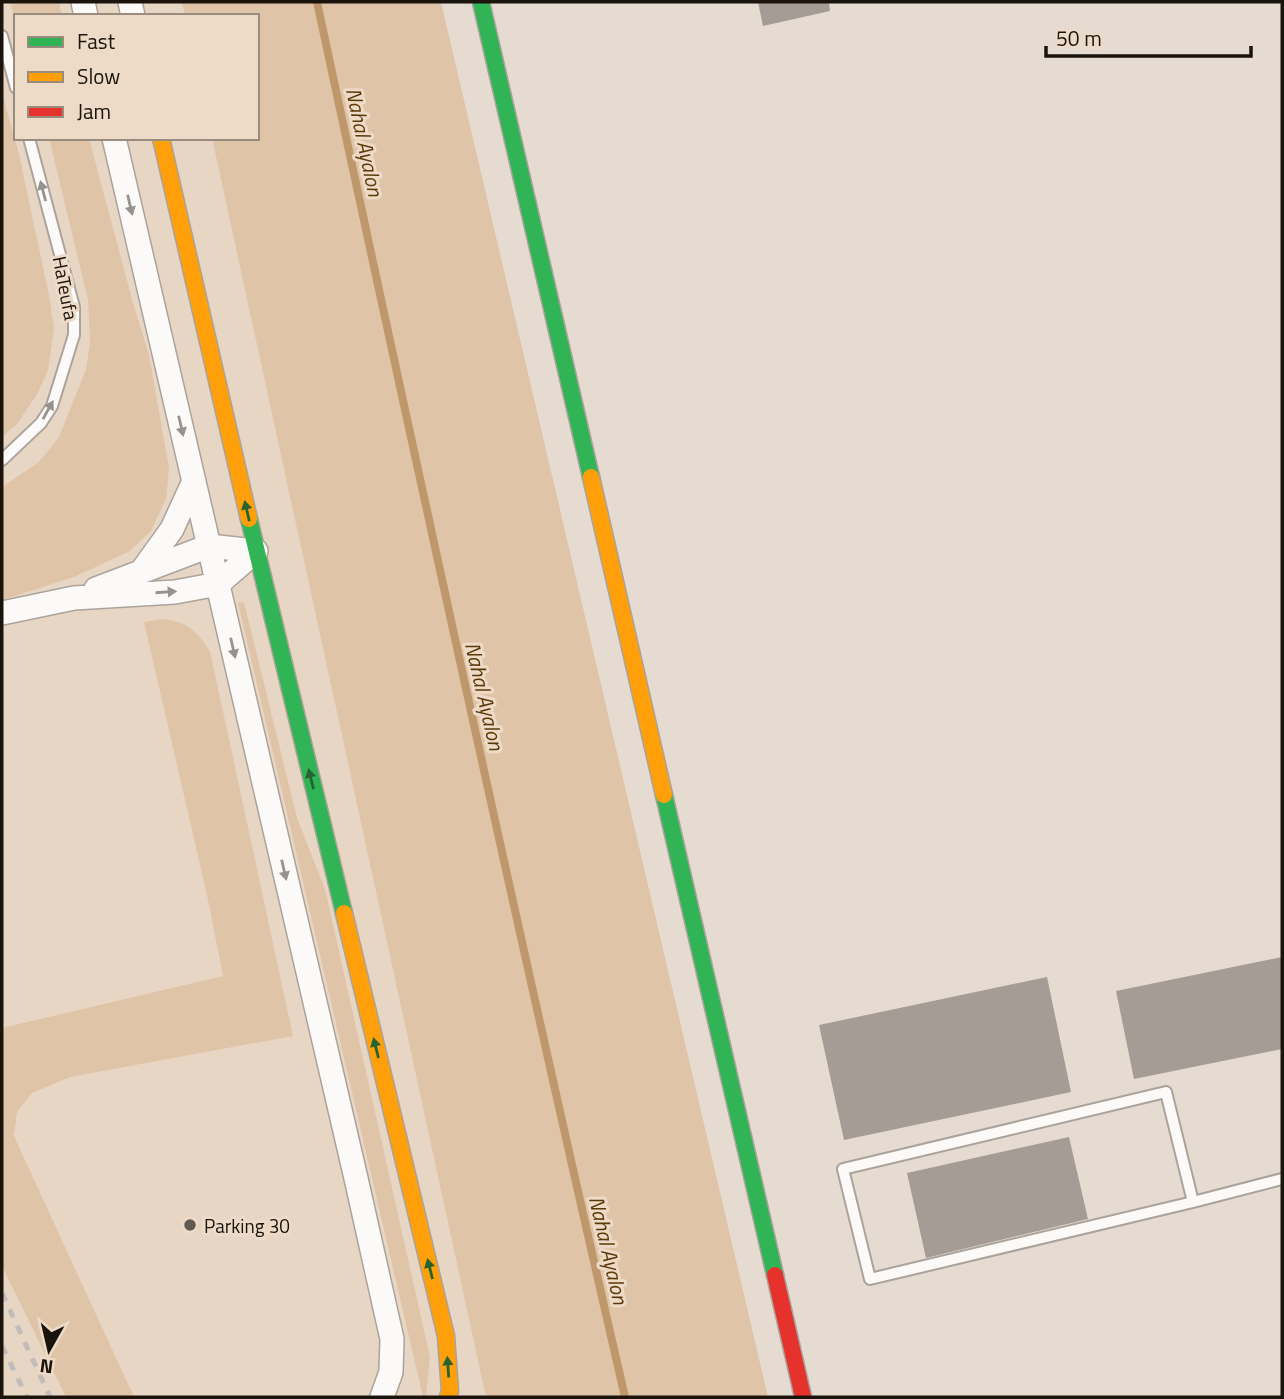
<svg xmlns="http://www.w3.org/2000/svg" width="1284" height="1399" viewBox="0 0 1284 1399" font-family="'Titillium Web',sans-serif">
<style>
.built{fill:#e8d6c4}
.green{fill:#e0c4a7}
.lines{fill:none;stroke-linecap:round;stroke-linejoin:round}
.stream{stroke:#be986b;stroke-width:8}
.building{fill:#a59d95}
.lane-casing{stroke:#aba39b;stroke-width:14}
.street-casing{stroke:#aba39b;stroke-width:26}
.fast-casing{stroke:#aba39b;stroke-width:19}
.slow-casing{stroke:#aba39b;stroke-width:19}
.jam-casing{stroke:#aba39b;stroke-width:19}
.lane{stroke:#fbfaf8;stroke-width:10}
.street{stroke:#fbfaf8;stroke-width:23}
.fast{stroke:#30b455;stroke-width:16}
.slow{stroke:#ff9f0a;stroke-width:16}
.jam{stroke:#e5322d;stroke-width:16}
.rail{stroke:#c0bdbb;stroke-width:5;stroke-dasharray:9 9;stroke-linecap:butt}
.oneway{fill:#96928e}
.oneway2{fill:#256431}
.poi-dot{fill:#615a51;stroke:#eddbc8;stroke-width:2.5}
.labels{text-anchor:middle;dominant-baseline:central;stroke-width:6;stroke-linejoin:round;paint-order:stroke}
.street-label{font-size:19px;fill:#1a140d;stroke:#eddbc8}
.poi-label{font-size:19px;fill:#1a140d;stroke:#eddbc8;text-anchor:start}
.water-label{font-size:21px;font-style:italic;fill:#5b3807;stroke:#eddbc8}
</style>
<rect width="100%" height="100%" fill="#e5dbd0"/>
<path class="built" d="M2,2h248l3,14h-237v122h241l290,1259h-545z"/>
<path class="green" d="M10,2h49l3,14h-46v4z
M182,2h259l327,1395h-282l-274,-1259h45v-122h-72z
M2,93l17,61 30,141 5,33 -6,43 -12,25 -19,28 -15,13z
M49,138h40l44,165 16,52 20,113 -3,31 -15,32 -21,20 -56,26 -72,23v-113l37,-25 20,-25 27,-68 4,-26 -2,-43z
M243,602l2,4 52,212 28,71 105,468 -4,40h-3l-185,-794z
M164,619c25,4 32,11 46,32l83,385 -223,41 -38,16 -15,19 -3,24 120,261h-68l-64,-131v-238l221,-52 -16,-81 -63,-273z"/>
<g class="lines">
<path class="stream" d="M317,2c100,466 201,931 308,1395"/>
</g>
<path class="building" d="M758,2h71l1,9 -67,15z
M1282,957v92l-148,30 -18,-88z
M1047,977l24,115 -227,48 -25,-115z
M1069,1137l19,82 -162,39 -19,-85z"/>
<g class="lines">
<g class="lane-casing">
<path id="lane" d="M2,36l14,52
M2,460l39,-37 11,-17 22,-71v-28l-45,-169
M1166,1092l27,110 -323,77 -27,-110z
M1193,1202l89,-23"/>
</g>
<g class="street-casing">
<path id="street" d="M83,2l3,14
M130,2l3,14
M114,138l241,1036 37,165 -1,33 -9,25
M141,572l31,-43 22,-48
M96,589l113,-43 47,5
M2,613l72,-15 101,-6 43,-8 38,-33"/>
</g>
<g class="fast-casing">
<path id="fast" d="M481,2l110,475
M249,519l95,394
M664,795l111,480"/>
</g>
<g class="slow-casing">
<path id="slow" d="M161,138l88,381
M591,477l73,318
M344,913l102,423 4,55 -2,6"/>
</g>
<g class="jam-casing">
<path id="jam" d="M775,1275l28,122"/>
</g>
<use href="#lane" class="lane"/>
<use href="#street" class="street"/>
<use href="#fast" class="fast"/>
<use href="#slow" class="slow"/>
<use href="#jam" class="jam"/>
<path class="rail" d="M2,1293l48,104
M2,1346l25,51"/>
</g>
<defs><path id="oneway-solid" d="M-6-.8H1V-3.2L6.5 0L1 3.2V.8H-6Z" transform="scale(1.75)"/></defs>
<g class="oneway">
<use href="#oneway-solid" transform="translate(43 191) rotate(-105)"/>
<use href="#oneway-solid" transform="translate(130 205) rotate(77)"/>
<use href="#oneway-solid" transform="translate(48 410) rotate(-61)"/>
<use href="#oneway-solid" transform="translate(181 426) rotate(77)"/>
<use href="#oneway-solid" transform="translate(166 592) rotate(-4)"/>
<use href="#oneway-solid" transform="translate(233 648) rotate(77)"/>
<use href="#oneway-solid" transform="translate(284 870) rotate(77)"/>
</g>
<g class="oneway2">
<use href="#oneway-solid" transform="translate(247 511) rotate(-103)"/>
<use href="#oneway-solid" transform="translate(311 779) rotate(-104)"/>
<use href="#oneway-solid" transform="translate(376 1048) rotate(-104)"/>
<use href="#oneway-solid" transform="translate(430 1269) rotate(-104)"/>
<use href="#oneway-solid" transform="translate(448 1367) rotate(-94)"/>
</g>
<circle class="poi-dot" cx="190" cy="1225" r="7"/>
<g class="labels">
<g class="street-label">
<text transform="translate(66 288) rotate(79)">HaTeufa</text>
</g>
<g class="poi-label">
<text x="204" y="1225">Parking 30</text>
</g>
<g class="water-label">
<text transform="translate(365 142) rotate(78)">Nahal Ayalon</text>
<text transform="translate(485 696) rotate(77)">Nahal Ayalon</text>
<text transform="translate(609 1250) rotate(77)">Nahal Ayalon</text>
</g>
</g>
<rect width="1284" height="1399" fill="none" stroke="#1a140d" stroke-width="7"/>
<rect x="14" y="14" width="245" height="126" fill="#eddbc8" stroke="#998b7d" stroke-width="2"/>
<rect x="28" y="37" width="35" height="10" fill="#30b455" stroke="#998b7d" stroke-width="2"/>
<text x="77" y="49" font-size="21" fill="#1a140d">Fast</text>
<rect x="28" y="72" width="35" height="10" fill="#ff9f0a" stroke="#998b7d" stroke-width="2"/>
<text x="77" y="84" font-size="21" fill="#1a140d">Slow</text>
<rect x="28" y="107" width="35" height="10" fill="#e5322d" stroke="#998b7d" stroke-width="2"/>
<text x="77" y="119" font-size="21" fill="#1a140d">Jam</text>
<g transform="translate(49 1350) rotate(188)" stroke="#eddbc8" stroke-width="5" paint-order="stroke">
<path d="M0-5L12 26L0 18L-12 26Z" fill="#1a140d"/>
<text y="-10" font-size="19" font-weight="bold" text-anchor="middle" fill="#1a140d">N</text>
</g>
<path d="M1046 46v10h205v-10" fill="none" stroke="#1a140d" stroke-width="3.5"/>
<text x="1056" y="46" font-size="21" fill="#1a140d" stroke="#eddbc8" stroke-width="5" paint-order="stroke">50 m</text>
</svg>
